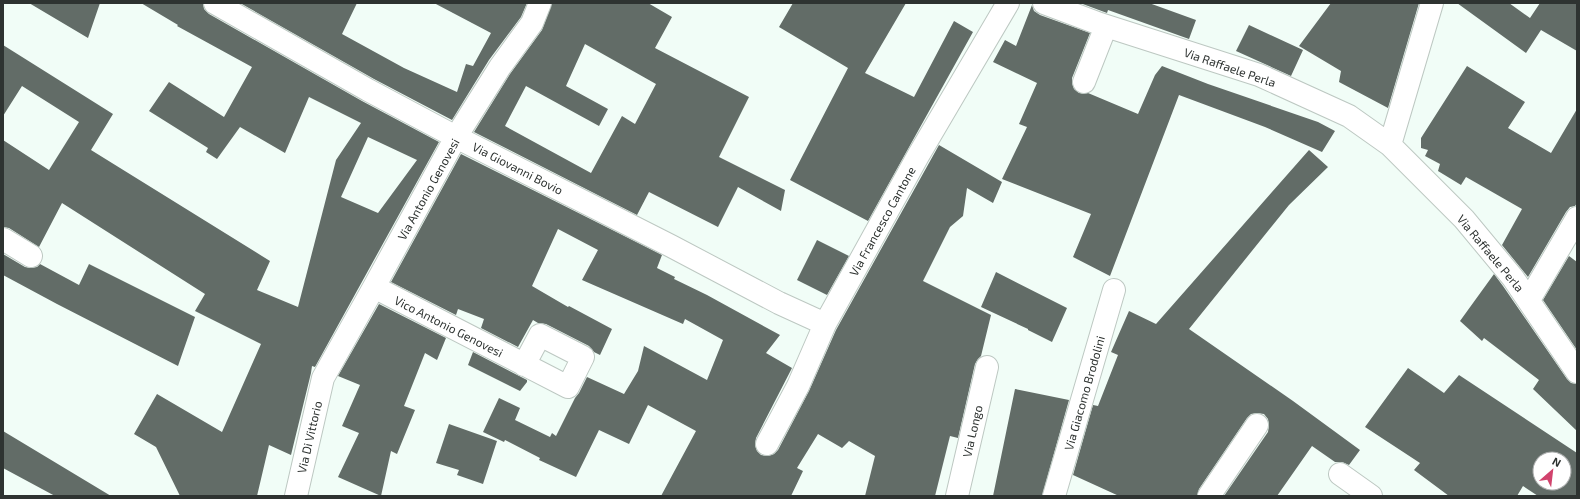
<svg xmlns="http://www.w3.org/2000/svg" width="1580" height="499" viewBox="0 0 1580 499" font-family="'Exo 2',sans-serif">
<style>
.building{fill:#626c67;fill-rule:evenodd}
.lines{fill:none;stroke-linecap:round;stroke-linejoin:round}
.minor-casing{stroke:#bdc8c2;stroke-width:24}
.minor{stroke:#fff;stroke-width:22}
.labels{text-anchor:middle;dominant-baseline:central;stroke-width:4;stroke-linejoin:round;paint-order:stroke}
.street-label{font-size:12px;fill:#2e3331;stroke:#fff}
</style>
<rect width="100%" height="100%" fill="#f1fdf7"/>
<path class="building" d="M29,3h71l-12,35z
M141,3h62l1,6 5,5 153,87 77,41 -124,225 -3,-1 -1,7 -20,82 -22,-10 -12,51h-77l-24,-49 -22,-13 23,-40 65,38 39,-88 -66,-33 10,-17 -143,-91 -23,44 -30,-19 -6,-1v-87l46,30 30,-48 -57,-36 -19,30v-71l110,69 -22,36 179,111 -13,29 41,17 38,-147 25,-37 -52,-26 -24,56 -45,-26 -23,32 -11,-7 2,-4 -59,-37 20,-29 55,35 28,-50 -75,-41 1,-1zM368,137l49,23 -39,53 -37,-16z
M240,3h117l-15,31 62,34 53,24 9,-28 7,2 18,-33 -57,-30h93l-6,14 -32,43 -37,60 -78,-41z
M552,3h96l24,14 -17,31 94,49 -30,60 66,33 -4,21 -43,-24 -20,40 -69,-35 -12,23 -163,-83 36,-58 32,-44zM585,44l71,40 -21,40 -13,-8 -31,57 -86,-47 21,-40 73,40 9,-17 -42,-23z
M793,3h113l-41,70 49,24 40,-76 19,11 -105,189 -78,-41 58,-112 -69,-41z
M1080,3h69l47,17 -7,19 -81,-29 -1,3z
M1331,3h88l-31,105 -49,-26 2,-11 -42,-25z
M1457,3h52l21,15 10,-15h37v48l-36,-21 -15,23z
M1032,5l2,6 6,4 50,18 -18,45v5l2,6 5,4h9l50,21 17,-39 7,-9 46,18 110,38 17,9 -13,21 -57,-25 -86,-32 -69,181 -37,-19 18,-43 -89,-35 25,-52 -8,-3 18,-41 -44,-21 12,-22 11,6z
M1249,25l54,25 -12,26 -55,-25z
M1467,66l58,36 -17,26 43,25 26,-44v94l-2,3 -5,1 -4,5 -38,65 -26,-32 20,-36 -56,-32 -5,8 -23,-14 2,-7 -15,-8 3,-6 -7,-2v-10z
M939,145l63,37 -9,21 -26,-15 -4,28 -13,11 -27,54 68,34 -10,41 -3,3 -3,5 -17,74 -8,-2 -15,60h-70l10,-40 -26,-15 -7,7 -24,-14 -21,34 6,3 -12,25h-130l35,-65 -48,-26 -19,39 -30,-14 -23,47 -37,-17 1,-2 -35,-18 -1,2 -21,-10 16,-34 21,10 -5,12 35,17 2,-4 4,3 19,-38 4,-5 8,-16 37,17 14,-23 6,-25 63,34 16,-40 -38,-21 -2,5 -101,-44 16,-30 -40,-21 -26,57 36,21 1,-1 43,23 -12,26 -6,-3 -5,-6 -43,-22 -8,-1 -5,-3 -15,27 -37,-19 3,-9 -26,-10 -2,6 -65,-33 70,-128 201,101 -5,13 18,9 -1,2 33,16 73,40 -14,18 26,15 -36,70 -1,7 2,6 4,4 7,1 6,-2 4,-4 31,-59 27,-61z
M1309,150l19,17 -39,38 -100,124 104,72 67,49 -11,15 -7,-3h-7l-23,-16 -35,50h-53l44,-64 1,-7 -1,-6 -4,-5 -7,-1 -6,1 -4,4 -48,71 -2,7h-78l-46,-21 20,-70 5,1 20,-51 -7,-3 18,-41 27,13z
M817,240l32,16 -22,39 -30,-15z
M3,254l22,13 5,1 7,-1 3,-3 39,21 10,-21 106,53 -17,49 -121,-62 -54,-29z
M1569,256l8,6v88l-34,-50z
M996,272l71,36 -15,34 -24,-12v-1l-47,-22z
M1494,274l9,12 64,93 4,4 6,1v47l-44,-42 6,-9 -55,-42 -2,3 -22,-20z
M379,304l67,34 -9,22 -12,-7 -21,53 11,4 -18,44 -6,-3 -10,45 -43,-19 21,-44 -17,-7 18,-41 -22,-9z
M473,352l54,28v2l-7,9 -52,-26z
M1408,368l36,25 15,-18 118,78v43h-39l-15,-10 -6,10h-68l-35,-26 6,-7 -55,-36zM1540,459h24v24h-24z
M1015,389l54,11 -27,96h-49z
M449,424l48,17 -14,43 -26,-9 2,-5 -23,-7z
M3,431l108,65h-56l-52,-28z"/>
<g class="lines">
<g class="minor-casing">
<path id="minor" d="M215,3l153,87 88,47 215,109 108,57 46,21
M1044,3l56,21 159,51 90,41 41,29 74,74 49,59 64,94
M1084,82l22,-56
M1390,145l42,-142
M3,239l28,17
M374,287l194,100 15,-30 -43,-22 -16,30
M1529,300l48,-82
M767,444l31,-58 27,-62 93,-168 90,-153
M1340,474l31,22
M296,496l27,-118 51,-91 82,-150 44,-70 32,-44 8,-20
M957,496l30,-129
M1054,496l60,-206
M1209,496l48,-71"/>
</g>
<use href="#minor" class="minor"/>
</g>
<g class="labels">
<g class="street-label">
<text transform="translate(1230 67) rotate(19)">Via Raffaele Perla</text>
<text transform="translate(518 168) rotate(27)">Via Giovanni Bovio</text>
<text transform="translate(428 189) rotate(-61)">Via Antonio Genovesi</text>
<text transform="translate(882 221) rotate(-61)">Via Francesco Cantone</text>
<text transform="translate(1491 253) rotate(50)">Via Raffaele Perla</text>
<text transform="translate(449 326) rotate(27)">Vico Antonio Genovesi</text>
<text transform="translate(1084 393) rotate(-74)">Via Giacomo Brodolini</text>
<text transform="translate(972 431) rotate(-77)">Via Longo</text>
<text transform="translate(309 437) rotate(-77)">Via Di Vittorio</text>
</g>
</g>
<rect width="1580" height="499" fill="none" stroke="#2e3331" stroke-width="8"/>
<g transform="translate(1552 471) rotate(28)"><circle r="19" fill="#ffffff" stroke="#abadad"/>
<path d="M0-3L7 15L0 10L-7 15Z" fill="#d1436d"/>
<text y="-6" font-size="11" font-weight="bold" text-anchor="middle" fill="#2e3331">N</text>
</g>
</svg>
